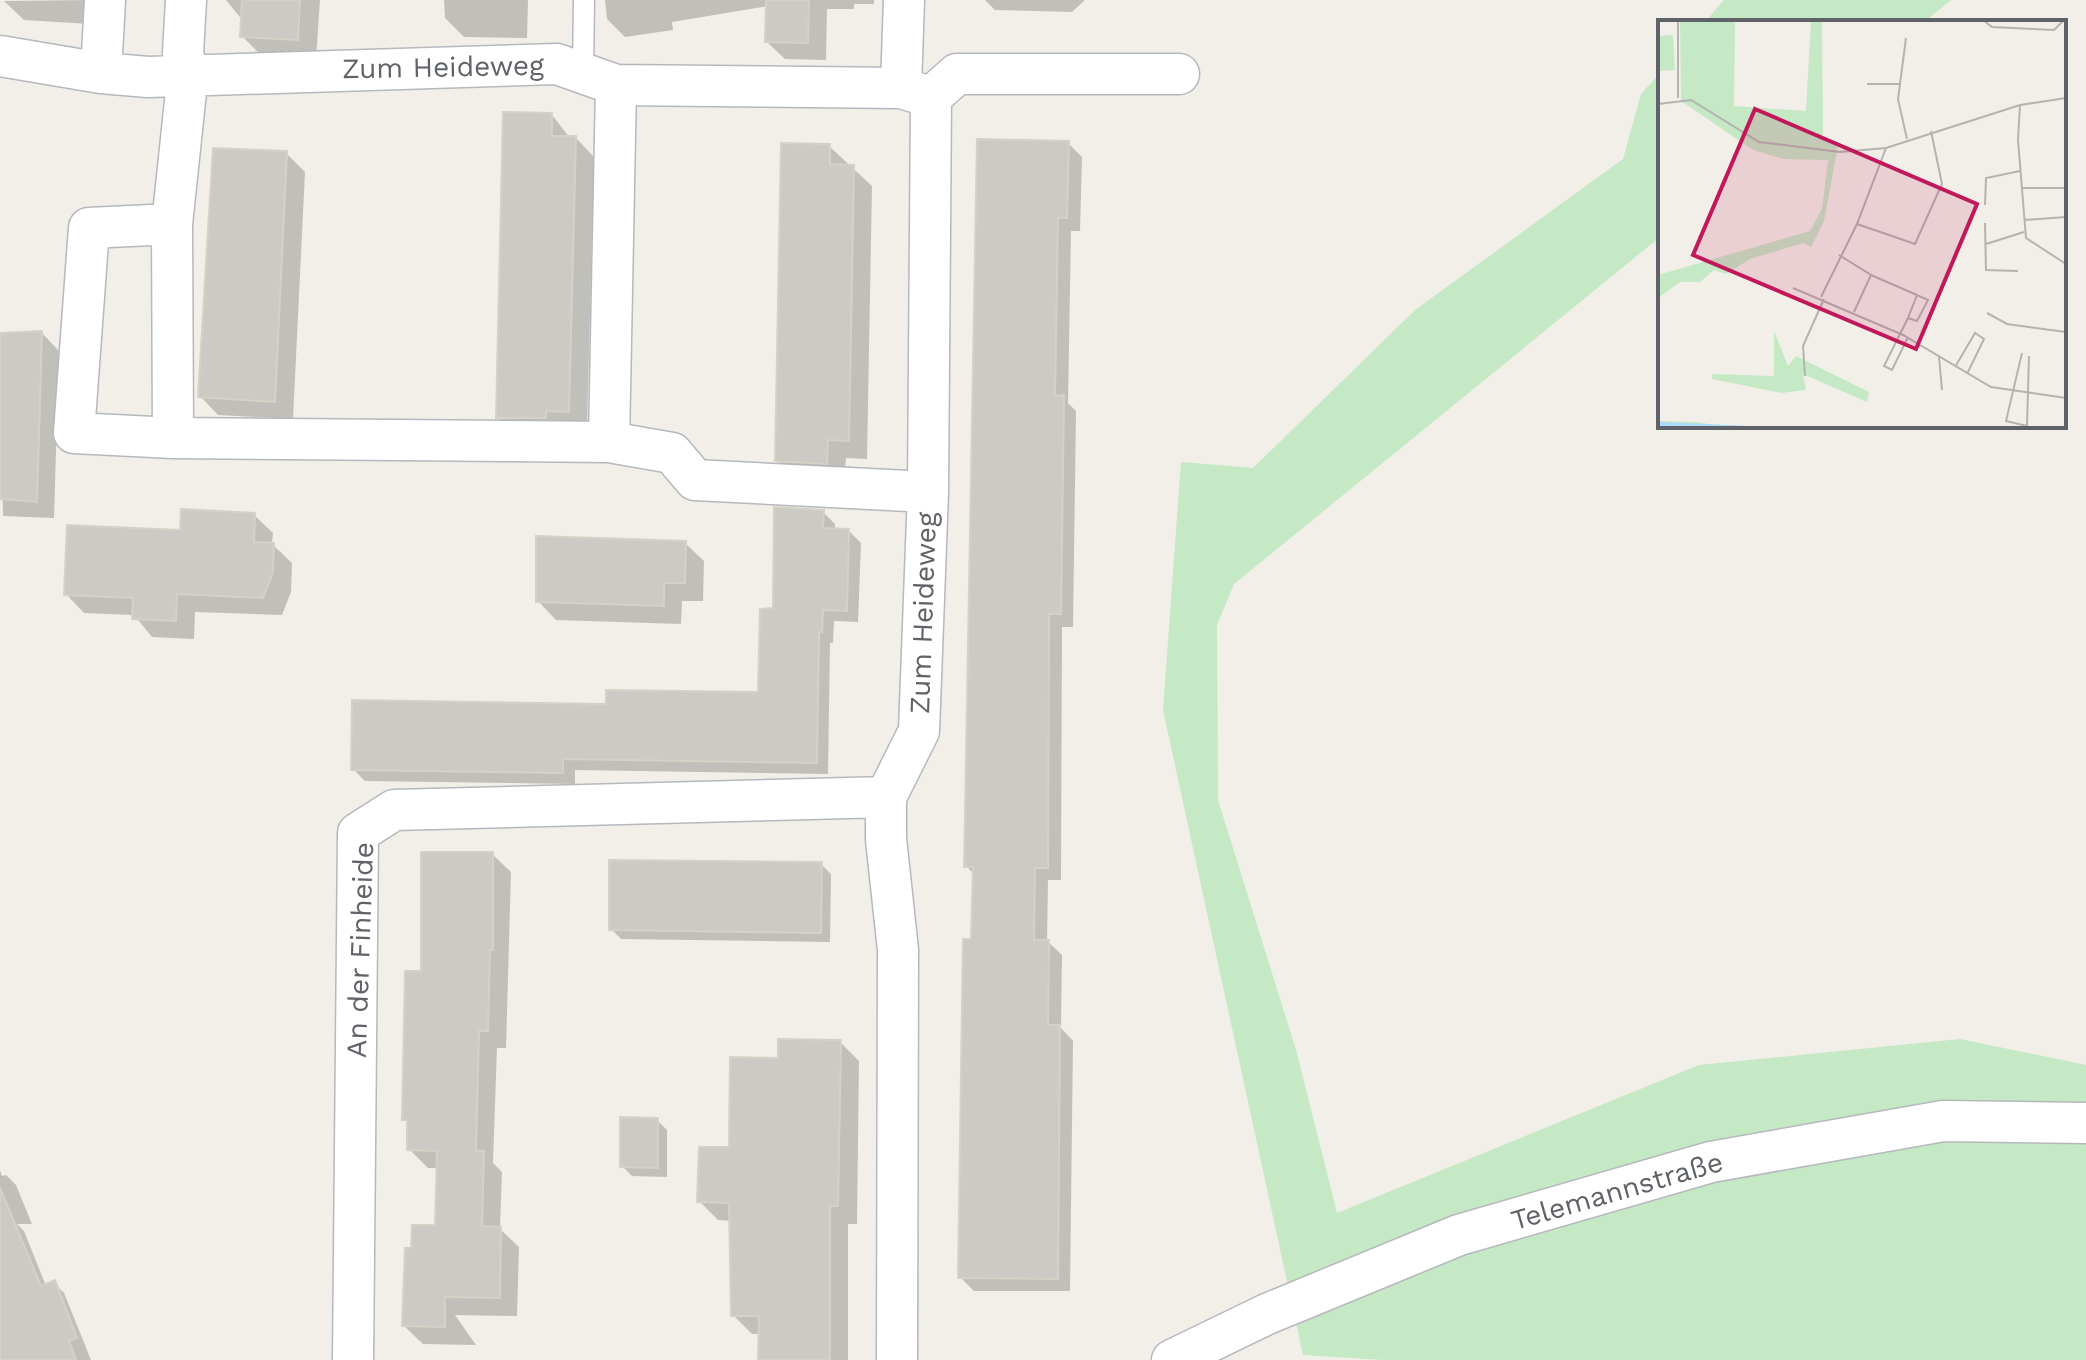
<svg xmlns="http://www.w3.org/2000/svg" width="2086" height="1360" viewBox="0 0 2086 1360" font-family="'Work Sans',sans-serif">
<style>
.green{fill:#c5e8c5}
.shadow{fill:#0003}
.building{fill:#cccac5;stroke:#d6d1c6;stroke-width:2}
.lines{fill:none;stroke-linecap:round;stroke-linejoin:round}
.service-casing{stroke:#b5b8bc;stroke-width:23}
.minor-casing{stroke:#b5b8bc;stroke-width:43}
.service{stroke:#fff;stroke-width:20}
.minor{stroke:#fff;stroke-width:40}
.labels{text-anchor:middle;dominant-baseline:central;stroke-width:6;stroke-linejoin:round;paint-order:stroke}
.street-label{font-size:28px;fill:#5f6368;stroke:#fff}
.inset-river{fill:none;stroke:#aadaff;stroke-width:4}
.inset-road{fill:none;stroke:#b3b3b1;stroke-width:2}
.view{fill:#c2185b;fill-opacity:0.15;stroke:#c2185b;stroke-width:4}
.inset-edge{fill:none;stroke:#5f6368;stroke-width:4}
</style>
<rect width="100%" height="100%" fill="#f1efe8"/>
<path class="green" d="M1724,0h227l-27,22h-219z
M1660,73v164l-426,347 -17,41 1,175 78,250 41,163 362,-148 261,-26 126,26v295h-703l-80,-5 -140,-645 18,-248 72,6 162,-158 208,-151 18,-65z"/>
<path class="shadow" d="M91,0l-1,24 -66,-4 -20,-19z
M226,0h94l-4,59 -55,-4 -19,-19 1,-15z
M528,0l-1,38 -63,-1 -19,-19 -1,-18z
M605,0h269v4h-20v5h-27l-1,51 -41,-1 -18,-17 1,-36 -96,16 1,8 -48,7 -18,-18z
M985,0h100l-13,12 -77,-2z
M552,115l18,23h6l18,19 -7,273 -70,6 -19,-19z
M1068,143l14,14 -2,74h-9l-3,172 8,8 -3,216h-11l-1,253h-13l-1,61 15,14 -1,73 12,13 -3,250h-96l-14,-14 14,-403 -8,-8z
M829,146l43,40 -5,273 -21,-1 -2,24 -48,-3 -19,-19z
M286,153l19,19 -12,247 -75,-4 -18,-19z
M42,333l17,18 -5,167 -51,-2 -3,-181z
M823,512l12,12v7h14l12,12 -3,79 -24,-1 -1,22h-3l-2,131 -253,-4v14l-210,-3 -12,-12 255,-63 152,-12 15,-84z
M254,515l19,18 -1,11 20,19 -1,29 -9,23 -87,-3 -1,27 -42,-2 -18,-22 -50,-2 -18,-19 115,-62z
M685,543l19,18 -1,40h-21l-1,23 -125,-4 -18,-19z
M492,854l19,18 -5,176h-9l-4,115 9,9 -2,57 19,18 -2,69 -62,-1 21,30 -53,-1 -19,-18 9,-76 24,-23 1,-59h-10l-19,-19v-24l-5,-6 19,-146z
M821,864l10,10 -1,68 -209,-3 -10,-10z
M840,1042l19,19 -2,163h-9v136h-88l1,-26h-9l-19,-19 -2,-94 -13,-1 -19,-19 80,-141z
M657,1120l10,10v47l-35,-1 -10,-10z
M0,1170l2,6 4,-1 10,10 16,39h-15l7,7 22,55 8,-3 10,10 27,67h-91z"/>
<path class="building" d="M242,0h58l-2,40 -58,-3z
M766,0h43l-1,43 -43,-1z
M503,112l49,1v23h24l-7,276 -23,-1v7h-50z
M977,139l92,2 -2,77h-9l-3,178 9,-1 -3,219h-12l-1,254h-13l-1,72h15l-1,85h12l-2,254 -100,-1 5,-339h8l2,-72h-9l1,-53z
M781,143l49,1v20l24,1 -5,276 -21,-1 -1,24 -52,-3z
M213,148l74,3 -12,251 -77,-5z
M42,331l-5,171 -37,-3v-166z
M774,507l50,3 -1,18 26,1 -2,82 -24,-1 -1,22h-3l-2,131 -254,-4v14l-212,-3 1,-70 254,4v-14l152,2 2,-83 13,-1z
M181,509l74,4 -1,29 20,1 -1,29 -10,26 -86,-4 -1,27 -44,-2 1,-21 -69,-3 3,-70 113,5z
M536,536l150,5 -1,42h-21v23l-128,-4z
M421,852h72v98h-3l-2,81h-9l-3,120h8l-2,75 19,1 -1,71 -55,-1v30l-43,-1 3,-78h6l1,-23h23l2,-74 -30,-1v-30h-5l3,-149h16z
M609,860l213,2 -1,71 -212,-3z
M778,1039l63,1 -3,166h-8v154h-72l1,-44h-28l-2,-113 -32,-1 2,-55h30l1,-90 48,1z
M620,1117l38,1v50l-38,-1z
M0,1188l41,98 14,-6 22,58 -8,3 7,19h-76z"/>
<g class="lines">
<g class="service-casing">
<path id="service" d="M583,73l1,-73"/>
</g>
<g class="minor-casing">
<path id="minor" d="M0,56l101,17 47,4 409,-13 59,21 285,3 30,9
M101,73l4,-73
M616,85l-7,357 63,11 23,27 233,12
M901,88l3,-88
M172,224l-83,4 -15,205 99,5 -1,-214 16,-151 -5,-20 3,-53
M173,438l436,4
M353,1360l5,-527 36,-23 492,-13
M897,1360l1,-410 -12,-111v-42l33,-66 9,-239 3,-395 26,-23h222
M1172,1360l95,-46 192,-79 252,-73 232,-41 143,2"/>
</g>
<use href="#service" class="service"/>
<use href="#minor" class="minor"/>
</g>
<g class="labels">
<g class="street-label">
<text transform="translate(443 67) rotate(-1)">Zum Heideweg</text>
<text transform="translate(923 613) rotate(-88)">Zum Heideweg</text>
<text transform="translate(360 950) rotate(-88)">An der Finheide</text>
<text transform="translate(1617 1191) rotate(-16)">Telemannstraße</text>
</g>
</g>
<g transform="translate(1658 20)">
<rect width="408" height="408" fill="#f1efe8"/>
<path d="M22,0h55l-1,86 72,5 5,-91h11l1,118 15,8 -14,75 -13,26 -8,-4 -53,16 -24,15 -12,-4 -14,12h-20l-22,16v8v-31l152,-44 12,-22 6,-49 -45,-1 -30,-9 -72,-49zM15,15l2,35 -17,1v-35zM116,311l14,35 8,-10 73,36 -2,10 -64,-28 3,16 -25,3 -69,-14v-5l62,2zM0,401l38,1 24,4 -62,1z" fill="#c5e8c5"/>
<path class="inset-river" d="M0,404l92,4"/>
<path class="inset-road" d="M20,0v78M325,0l9,7 62,3 10,-10M248,18l-8,61 9,40M209,64h34M0,84l33,-4 68,42 81,10 46,-4 134,-43 46,-7M362,85l-2,35 8,98 40,26M363,168h45M327,185l1,-27 34,-7M366,200l42,-3M327,203l1,47 32,1M199,204l58,20 27,-60 -11,-53M328,224l38,-12M181,235l32,20 -17,37M213,255l46,20M135,268l110,47 88,52 75,11M163,277l36,-73 29,-76M329,293l20,11 59,8M250,298l9,-23 11,5 -11,21 -9,-3 -24,48 8,4 16,-33M364,333l-16,68 21,5 2,-70M281,337l3,33M297,347l20,-34 9,6 -17,35M147,356l-2,-30 21,-47"/>
<path class="view" d="M97,89l222,95 -61,145 -223,-94z"/>
<rect width="408" height="408" class="inset-edge"/>
</g>
</svg>
